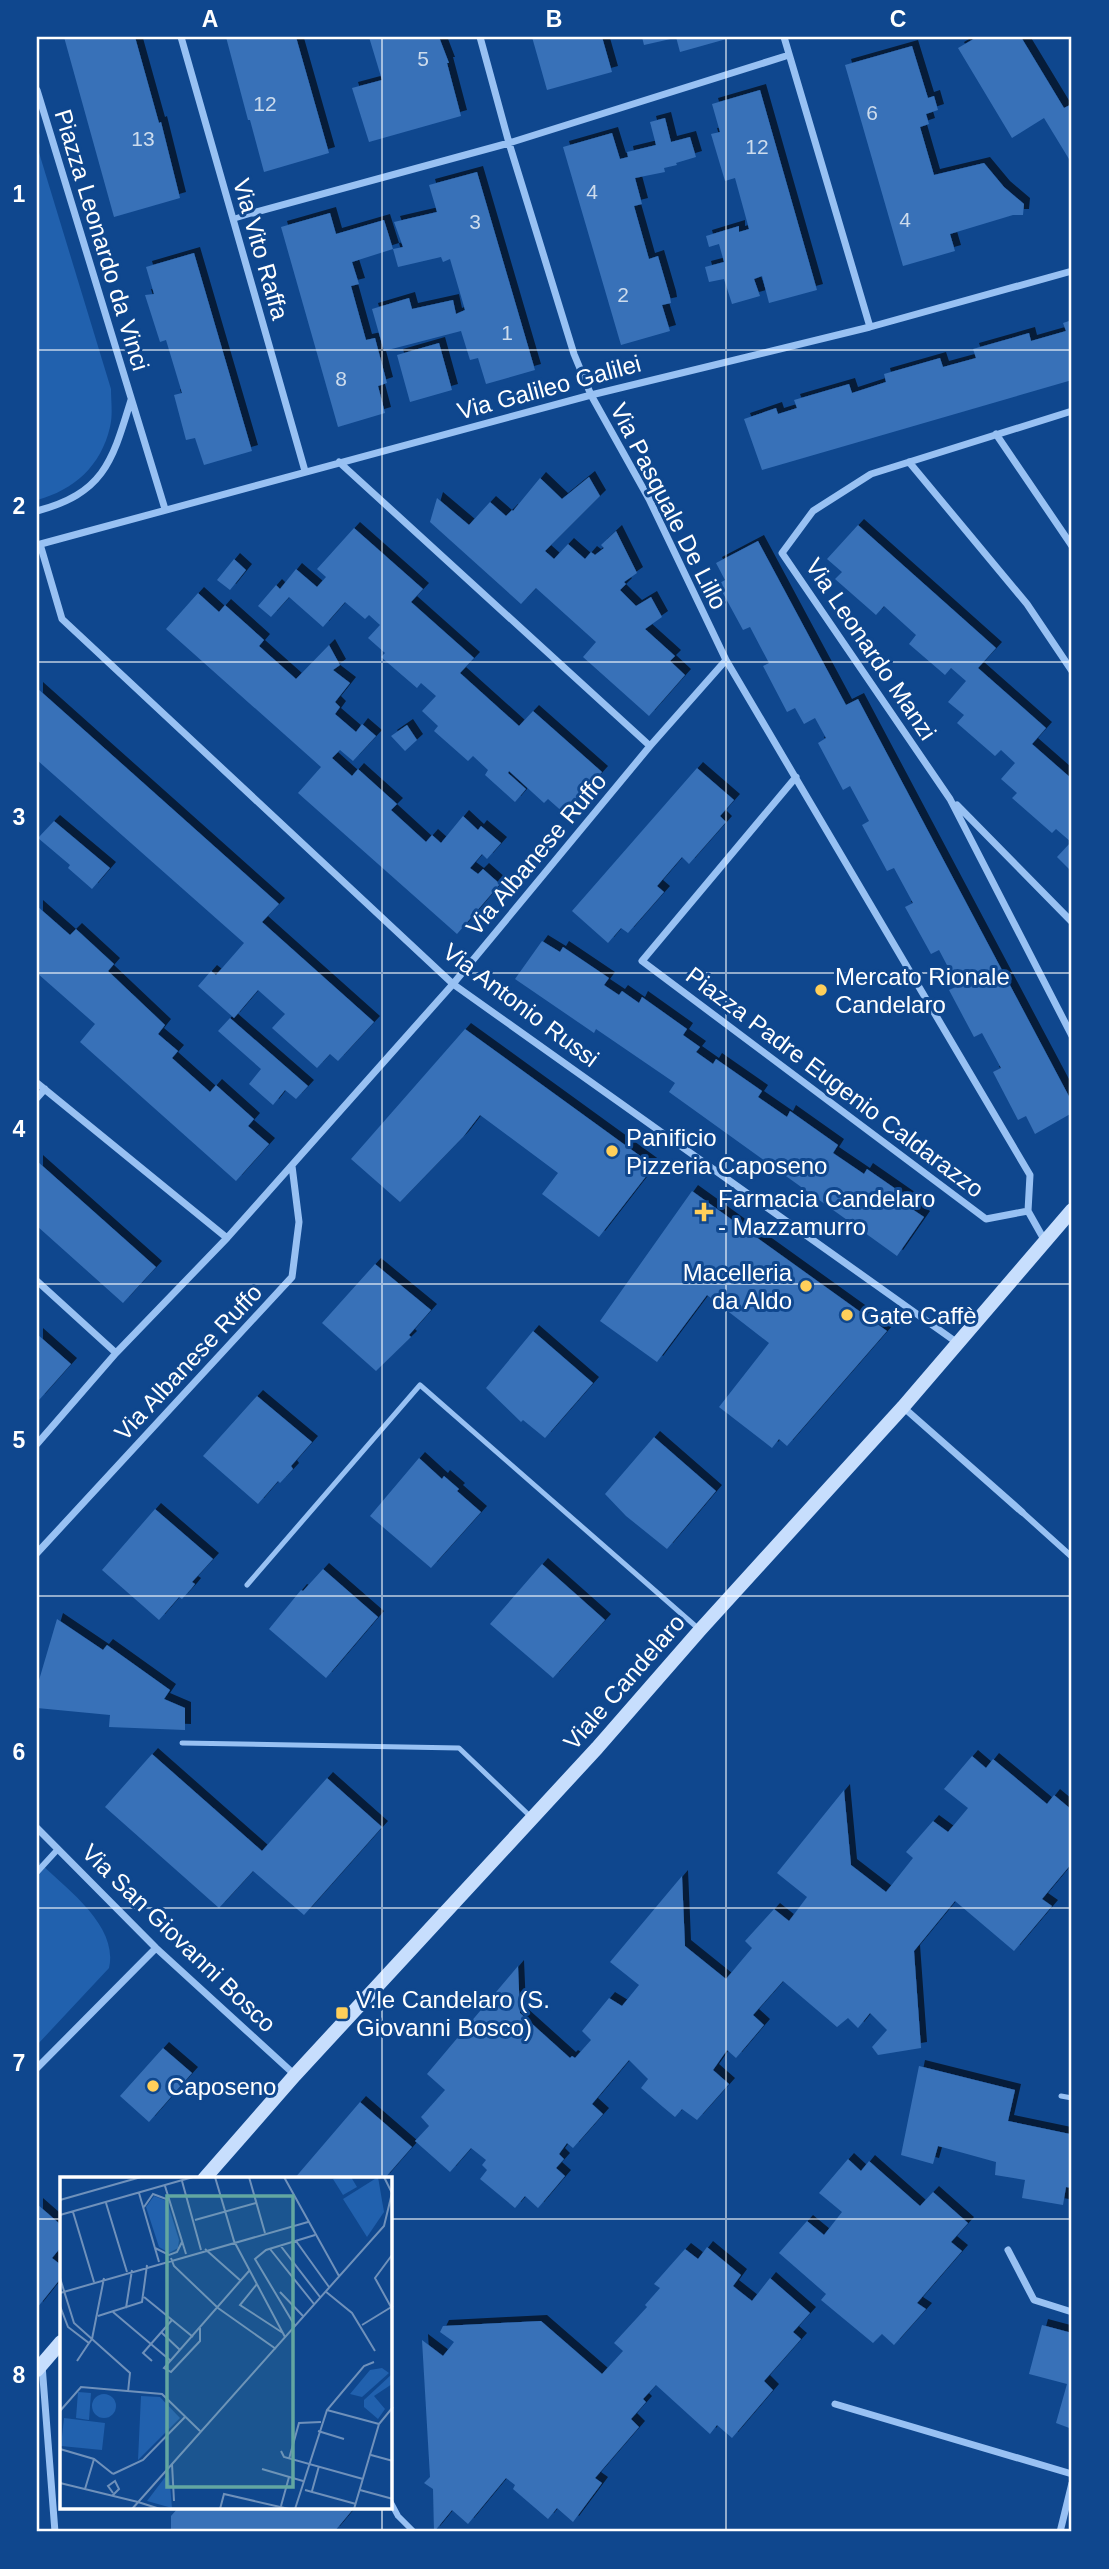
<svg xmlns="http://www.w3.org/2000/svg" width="1109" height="2569" viewBox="0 0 1109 2569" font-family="Arial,sans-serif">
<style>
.green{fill:#2161ae}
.building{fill:#3871b8;filter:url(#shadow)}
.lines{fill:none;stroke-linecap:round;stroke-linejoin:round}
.service{stroke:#98c1f3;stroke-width:5}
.pedestrian{stroke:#98c1f3;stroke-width:6}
.minor{stroke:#98c1f3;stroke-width:7}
.secondary{stroke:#c7defd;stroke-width:14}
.grid{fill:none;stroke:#fff;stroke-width:2;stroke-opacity:0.55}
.poi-dot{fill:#ffcf5a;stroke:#0f478e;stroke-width:2.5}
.labels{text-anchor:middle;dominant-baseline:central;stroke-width:6;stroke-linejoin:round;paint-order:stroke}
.number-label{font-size:21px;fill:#cddced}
.street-label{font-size:24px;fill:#fff;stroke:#0f478e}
.poi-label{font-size:24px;fill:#fff;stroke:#0f478e;text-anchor:start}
.inset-road{fill:none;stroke:#6f91bb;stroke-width:2}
.view{fill:#63a6a1;fill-opacity:0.15;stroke:#63a6a1;stroke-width:3.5}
.inset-edge{fill:none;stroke:#fff;stroke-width:3.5}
.neatline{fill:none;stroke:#fff;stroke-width:2.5}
.grid-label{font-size:23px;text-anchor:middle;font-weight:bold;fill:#fff}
</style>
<defs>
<filter id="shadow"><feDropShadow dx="6" dy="-6" stdDeviation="0" flood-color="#0009"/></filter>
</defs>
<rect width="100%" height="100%" fill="#0f478e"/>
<path class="green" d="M37,146l74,243c0,12 2,26 -1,38 -9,39 -36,63 -73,73z
M37,1860c28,28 82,65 72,108l-72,77z"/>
<path class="building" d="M64,37h71l24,86 2,-1 19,76 -66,19z
M226,37h70l33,116 -65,19 -14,-52h-2z
M369,37h70l10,26h-2l14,53 -92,26 -17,-54 30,-8z
M532,37h70l10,35 -65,18z
M642,37h33v1l-31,7z
M676,37h54v1l-50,14z
M977,37h44l43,71 8,-4v60l-28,-46 -32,20 -54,-90z
M912,46l16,52 6,-2 4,14 -12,4 3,10 -9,3 14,48 50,-12 20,24 20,17 -1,11h-10l-63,19 5,17 -52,15 -58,-201z
M760,90l57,200 -48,13 -7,-27 -8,3 6,17 -28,8 -8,-25 -15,3 -4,-15 19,-5 -5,-18 -10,3 -3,-11 33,-10v6l10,-3 -14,-51 -10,3 -14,-47 9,-2 -8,-28z
M665,118l6,24 19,-5 6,20 -20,6 1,2 -13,3 1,4 -30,6 7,26 -8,2 15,53 9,-3 12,41 1,6 -9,2 8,26 -49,14 -58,-198 49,-14 8,26 8,-2 -1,-5 29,-7 -6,-23z
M477,172l58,198 -49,14 -8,-26 -8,2 -9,-29 -77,20 -12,-42 37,-11 3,11 41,-9 3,14 9,-4 -15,-51 -7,3 -2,-5 -43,10 -5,-18 10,-2 -9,-25 43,-10 -8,-27z
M330,213l6,21 48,-14 9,29 -41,13 7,22 -8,2 15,54 9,-2 12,45 -9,3 7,27 -47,14 -57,-200z
M194,253l58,198 -48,14 -9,-27 -9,2 -12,-45 8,-2 -16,-53 -6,2 -15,-47 9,-1 -8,-27z
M1072,320v60l-310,90 -18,-51 32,-11 2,6 19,-6 -3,-8 55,-16 3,9 34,-11 -2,-8 56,-16 3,9 33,-9 -3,-9 56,-16 2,8 35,-10 -3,-8z
M439,343l13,47 -42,12 -13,-47z
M589,477l11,19 -55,55 9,8 14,-15 17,15 6,-7 4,3 9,-7 -3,-3 15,-14 21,42 -13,9 2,2 -6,6 16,16 15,-9 11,20 -17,12 30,27 -5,5 15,14 -36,41 -66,-59 13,-15 -60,-54 -15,16 -91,-82 7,-24 32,27 21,-23 16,14 6,-6 1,1 27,-33 22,21z
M858,525l138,123 -18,20 68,60 -14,16 40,35v93l-15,-15 14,-15 -15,-13 -4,4 -40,-35 5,-5 -16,-14 14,-16 -14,-13 -6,6 -38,-33 7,-8 -16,-13 18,-21 -15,-13 -6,7 -36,-31 7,-9 -32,-29 -8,9 -41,-36 7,-7 -15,-13z
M354,528l69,61 -12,13 63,56 -14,15 59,53 14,-15 69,61 -37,42 -17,-15 -4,4 -35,-32 -1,2 18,16 -11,13 -30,-27 3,-5 -15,-14 -5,5 -34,-30 4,-5 -16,-15 14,-15 -15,-13 -4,5 -36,-31 4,-4 -17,-15 12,-13 -11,-10 -4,4 -20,-17 -22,25 -34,-30 -18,20 -13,-11 18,-21 4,4 16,-20 21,18 9,-10 -9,-8z
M758,541l88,164 12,-6 214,403v11l-37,21 -9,-18 -8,4 -25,-48 8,-4 -19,-35 -8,4 -25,-47 9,-4 -19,-36 -8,4 -26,-47 8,-4 -19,-35 -7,3 -25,-46 7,-4 -19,-35 -7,4 -25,-47 8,-5 -11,-20 -11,6 -9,-16 -8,4 -24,-46 6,-3 -8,-15 -11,-21 -7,3 -25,-46 7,-4 -9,-17z
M234,559l12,11 -16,20 -13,-10z
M198,593l21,19 6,-7 19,17 20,18 -5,6 37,33 33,-34 11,20 -7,5 17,13 -15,19 5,5 -5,7 21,18 6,-8 14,12 -23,25 -13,-11 -8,8 20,18 6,-7 39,35 -6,6 35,32 6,-7 9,8 22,-27 15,14 3,-4 20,17 -14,16 -5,-5 -12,14 8,6 5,-5 17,15 -43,50 -159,-141 23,-26 -155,-138z
M37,688l242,216 -17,18 112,100 -36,39 -8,-7 -13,14 -45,-40 13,-14 -27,-24 -24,28 -36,-32 13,-15 5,4 28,-32 -207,-183z
M407,725l10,15 -12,11 -14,-15z
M697,768l37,32 -14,16 6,6 -37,42 -7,-7 -25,29 7,6 -36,41 -7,-5 -13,15 -36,-32z
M54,821l56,47 -18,21 -24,-21 2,-3 -32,-27z
M37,906l33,29 6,-6 38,35 -6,7 57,54 -7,9 20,17 -6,7 38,34 6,-7 38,34 -6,7 21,18 -33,37 -156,-139 15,-18 -58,-51z
M542,941l18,11 3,-5 46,31 -5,7 15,10 3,-4 17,12 3,-6 45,32 -4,6 17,12 -4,5 17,12 3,-5 46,32 -4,6 29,20 3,-6 48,34 -5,8 31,21 3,-5 49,34 -4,6 12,8 -27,39 -228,-164 6,-9 -79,-54 -2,4 -79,-54z
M230,1018l78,68 -12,13 -11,-9 -12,15 -24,-21 12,-15 -43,-38z
M465,1029l189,137 -55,71 -57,-43 16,-21 -78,-58 -17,22 -63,65 -49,-43z
M37,1161l119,106 -33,36 -86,-77z
M692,1191l195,140 -100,115 -8,-7 -7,9 -53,-41 50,-64 -62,-48 -50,67 -57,-41z
M375,1264l56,46 -22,25 2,2 -35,34 -54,-48z
M533,1331l60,52 -48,55 -22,-18 -2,2 -35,-34z
M37,1334l34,30 -32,36 -2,-3z
M257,1396l55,46 -21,24 2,3 -13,14 -2,-2 -20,23 -55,-48z
M654,1437l62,54 -49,58 -41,-33 -21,-22z
M419,1458l23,21 2,-3 15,13 -2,2 24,21 -50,56 -61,-52z
M155,1509l58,50 -21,23 3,2 -4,5 -9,10 -3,-2 -20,23 -57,-50z
M542,1564l63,56 -52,58 -63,-54z
M323,1569l55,48 -52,61 -57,-49 32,-39 2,1z
M57,1619l46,31 4,-5 63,45 -6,9 21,9v22l-76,-3 1,-12 -73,-7v-21z
M152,1754l110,97 65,-73 55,49 -78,88 -51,-44 -34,37 -114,-101z
M972,1756l14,12 7,-9 54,45 7,-9 18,15v53l-30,36 10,7 -38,45 -59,-50 -41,50 7,97 -43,7 -6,-8 15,-17 -17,-17 -12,15 -10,-10 -11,9 -54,-46 -30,34 11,10 -28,33 -9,-8 -14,20 16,14 -32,36 -15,-11 -7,8 -12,-10 -22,-19 7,-9 -19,-19 -37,44 11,10 -30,34 -6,-5 -8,11 5,5 -8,9 9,8 -27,32 -13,-12 -10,12 -35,-29 7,-9 -5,-5 4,-5 -15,-12 -21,24 -35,-31 14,-15 -8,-9 24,-27 -18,-16 91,-108 2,47 50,45 2,-2 3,2 16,-18 -9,-9 27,-33 13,8 17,-21 -29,-23 72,-86 3,70 41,33 26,-31 -7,-7 29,-32 15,12 18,-24 -30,-24 67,-83 7,75 35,27 27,-34 -7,-6 27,-31 15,11 20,-24 -24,-19z
M163,2048l29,25 -43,49 -29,-26z
M919,2066l96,24 -7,31 62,13 -1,-6h3v60l-6,-1 -3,18 -41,-7 3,-18 -30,-5 1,-13 -58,-16 -5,18 -32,-9z
M360,2102l52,45 -28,32h-90z
M848,2159l13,12 8,-10 51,45 13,-14 35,31 -17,19 11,9 -45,52 9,6 -32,36 -12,-11 -9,9 -52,-43 5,-6 -47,-41 28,-32 17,14 18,-23 -23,-19z
M37,2204l24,21v22l-9,11 9,7v13l-24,30z
M707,2247l34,28 -8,11 19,15 18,-23 40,35 -17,19 8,7 -37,42 9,9 -41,48 -15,-13 -7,9 -54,-49 -13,14 3,3 -15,17 8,8 -44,51 7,5 -29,39 -16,-14 -9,11 -35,-30 2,-4 -9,-7 -38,46 -16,-14 -18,22 -1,-43 -9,-6 6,-6 -8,-137 21,16 11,-14 -14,-10 3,-6 98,-5 61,53 21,-23 -9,-8 33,-36 -2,-2 15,-17 -6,-4 31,-35 13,10z
M1042,2325l30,8v96l-16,-6 11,-39 -38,-10z
M178,2508h176l-20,24h-163v-16z"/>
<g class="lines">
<path class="service" d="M247,1585l173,-200 280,245
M182,1743l277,5 73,70
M1061,2096l11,2"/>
<path class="pedestrian" d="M233,219l20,-6
M1022,1512l50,45
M37,1872l21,-23
M390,2501l8,15 16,16"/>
<path class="minor" d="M181,37l124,434
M480,37l29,106 65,211 17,41 58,104 77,161 304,515 -2,36
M784,37l86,290
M37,90l128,419
M253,213l256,-70 280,-88
M1072,411l-201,63 -58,37 -31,42 168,246 122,237
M996,434l76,112
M339,462l311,284
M909,462l118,142 45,67
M37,511c67,-18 75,-49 94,-111
M40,544l22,75 391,365 506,360
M37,545l554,-150 279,-68 202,-56
M796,777l-154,184 344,258 42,-8
M957,805l115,117
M37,1083l190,155
M37,1098l8,-9
M1028,1211l18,32
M37,1281l79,72
M903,1407l119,105
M37,1444l79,-91 111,-115 226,-254 197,-238 76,-86
M37,1553l255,-276 7,-55 -7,-56
M37,1828l119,120 139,127
M37,2068l119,-120
M1008,2250l26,50 38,12
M42,2365l13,167
M835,2404l237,70
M1060,2532l12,-49"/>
<path class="secondary" d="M204,2179l91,-104 302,-327 103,-118 203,-223 169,-197
M37,2370l24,-28"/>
</g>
<path class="grid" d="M382,37v2142M726,37v2495M37,350h1035M37,662h1035M37,973h1035M37,1284h1035M37,1596h1035M37,1908h1035M37,2219h24M390,2219h682M382,2508v24"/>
<g class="poi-dot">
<circle cx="821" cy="990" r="7"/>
<circle cx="612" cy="1151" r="7"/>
<path d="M700.5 1201.5h7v7h7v7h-7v7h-7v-7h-7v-7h7z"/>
<circle cx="806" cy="1286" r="7"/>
<circle cx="847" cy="1315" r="7"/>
<rect x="335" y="2006" width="14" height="14" rx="3.5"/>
<circle cx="153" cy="2086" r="7"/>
</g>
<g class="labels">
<g class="number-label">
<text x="423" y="58">5</text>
<text x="265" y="103">12</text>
<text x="872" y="112">6</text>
<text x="143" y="138">13</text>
<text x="757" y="146">12</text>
<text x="592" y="191">4</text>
<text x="905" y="219">4</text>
<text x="475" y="221">3</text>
<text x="623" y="294">2</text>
<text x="507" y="332">1</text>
<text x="341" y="378">8</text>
</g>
<g class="street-label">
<text transform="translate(102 240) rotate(73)">Piazza Leonardo da Vinci</text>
<text transform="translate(261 249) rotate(74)">Via Vito Raffa</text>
<text transform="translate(549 387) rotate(-15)">Via Galileo Galilei</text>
<text transform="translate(669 506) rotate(63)">Via Pasquale De Lillo</text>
<text transform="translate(871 649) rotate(56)">Via Leonardo Manzi</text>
<text transform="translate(536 854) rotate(-50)">Via Albanese Ruffo</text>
<text transform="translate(521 1005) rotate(37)">Via Antonio Russi</text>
<text transform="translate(835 1082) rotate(37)">Piazza Padre Eugenio Caldarazzo</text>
<text transform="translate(188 1362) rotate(-47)">Via Albanese Ruffo</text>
<text transform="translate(624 1682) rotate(-49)">Viale Candelaro</text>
<text transform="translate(179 1938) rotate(44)">Via San Giovanni Bosco</text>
</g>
<g class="poi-label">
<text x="835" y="976">Mercato Rionale<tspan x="835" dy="28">Candelaro</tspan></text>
<text x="626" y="1137">Panificio<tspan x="626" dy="28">Pizzeria Caposeno</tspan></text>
<text x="718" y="1198">Farmacia Candelaro<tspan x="718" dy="28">- Mazzamurro</tspan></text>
<text x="792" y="1272" text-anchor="end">Macelleria<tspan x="792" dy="28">da Aldo</tspan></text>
<text x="861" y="1315">Gate Caffè</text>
<text x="356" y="1999">V.le Candelaro (S.<tspan x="356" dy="28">Giovanni Bosco)</tspan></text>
<text x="167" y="2086">Caposeno</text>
</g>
</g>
<g transform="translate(60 2177)">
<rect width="332" height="332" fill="#0f478e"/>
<path d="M291,0l6,10 -14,8 -10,-16zM318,0l6,35 -17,25 -24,-38zM94,19l13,5 12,39 -1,8 -9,5 -10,-6 -13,-40zM322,191l7,5 -27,24 -12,-3 20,-24zM331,198l1,9 -18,12 11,13 -7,10 -14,-12v-7zM18,215l13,1 -2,27 -13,-2zM32 229a12 12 0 1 1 24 0a12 12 0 1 1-24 0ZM81,219l19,1 20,21 -42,42zM4,241l41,5 -3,27 -41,-4zM109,295l3,36 -25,-7z" fill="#2161ae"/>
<path class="inset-road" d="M155,0l19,64 51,96M189,0l16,56M224,0l55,99M122,4l19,69M105,9l21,68M79,16l20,69M0,23l81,-23M46,26l21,69M84,30l9,-13 16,6M13,35l21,70M0,38l133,-38M135,43l61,-17M236,64l33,46M220,68l40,52M95,71l14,7 8,-3 5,-10M145,72l36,32M210,72l44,55M111,81l3,8 44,42 58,41M0,101l14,45 56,50 -2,19M197,107l-17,21 43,28M265,114l27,22 23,38M220,115l23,24M0,116l248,-71M84,120l49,40M0,129l8,21 21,16 3,-4M331,130l-16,-29 17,-23M66,131l6,-38M53,135l58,49M38,139l44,-14 5,-37M302,148l31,-19M235,149l-40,-67 11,-9 49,-15M140,151v13l-29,31 -7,-4 85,-97M101,155l19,18M32,162l12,-61M17,184l12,-18M92,184l-9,-8 29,-33M267,233l52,14M0,234l21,-24 81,7 38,37M258,254l26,8M0,272l34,10 19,15M221,274l3,6 79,22M311,278l22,6M229,282l10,-36 22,-1M112,287l2,37M202,292l41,12M53,297l30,-14 42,-43M0,306l78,19M25,312l9,-30M245,313l51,14M300,313l33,9M252,314l7,-25M52,319l7,-7 -4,-8 -7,5 5,7M78,325l22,7M221,329l8,-29M72,332l252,-283 8,-33 -8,-16M160,332l4,-15 65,15M235,332l32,-99 37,-44 10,-4M294,332l25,-85 14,-17"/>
<path class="view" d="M107,19h126v291h-126z"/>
<rect width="332" height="332" class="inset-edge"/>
</g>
<rect width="1109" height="2569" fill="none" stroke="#0f478e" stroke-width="77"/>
<rect x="38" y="38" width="1032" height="2492" class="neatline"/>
<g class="grid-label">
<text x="210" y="27">A</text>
<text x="554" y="27">B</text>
<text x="898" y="27">C</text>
<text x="19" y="202">1</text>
<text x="19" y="514">2</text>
<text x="19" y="825">3</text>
<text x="19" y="1137">4</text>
<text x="19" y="1448">5</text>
<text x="19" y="1760">6</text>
<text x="19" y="2071">7</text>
<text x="19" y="2383">8</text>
</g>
</svg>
